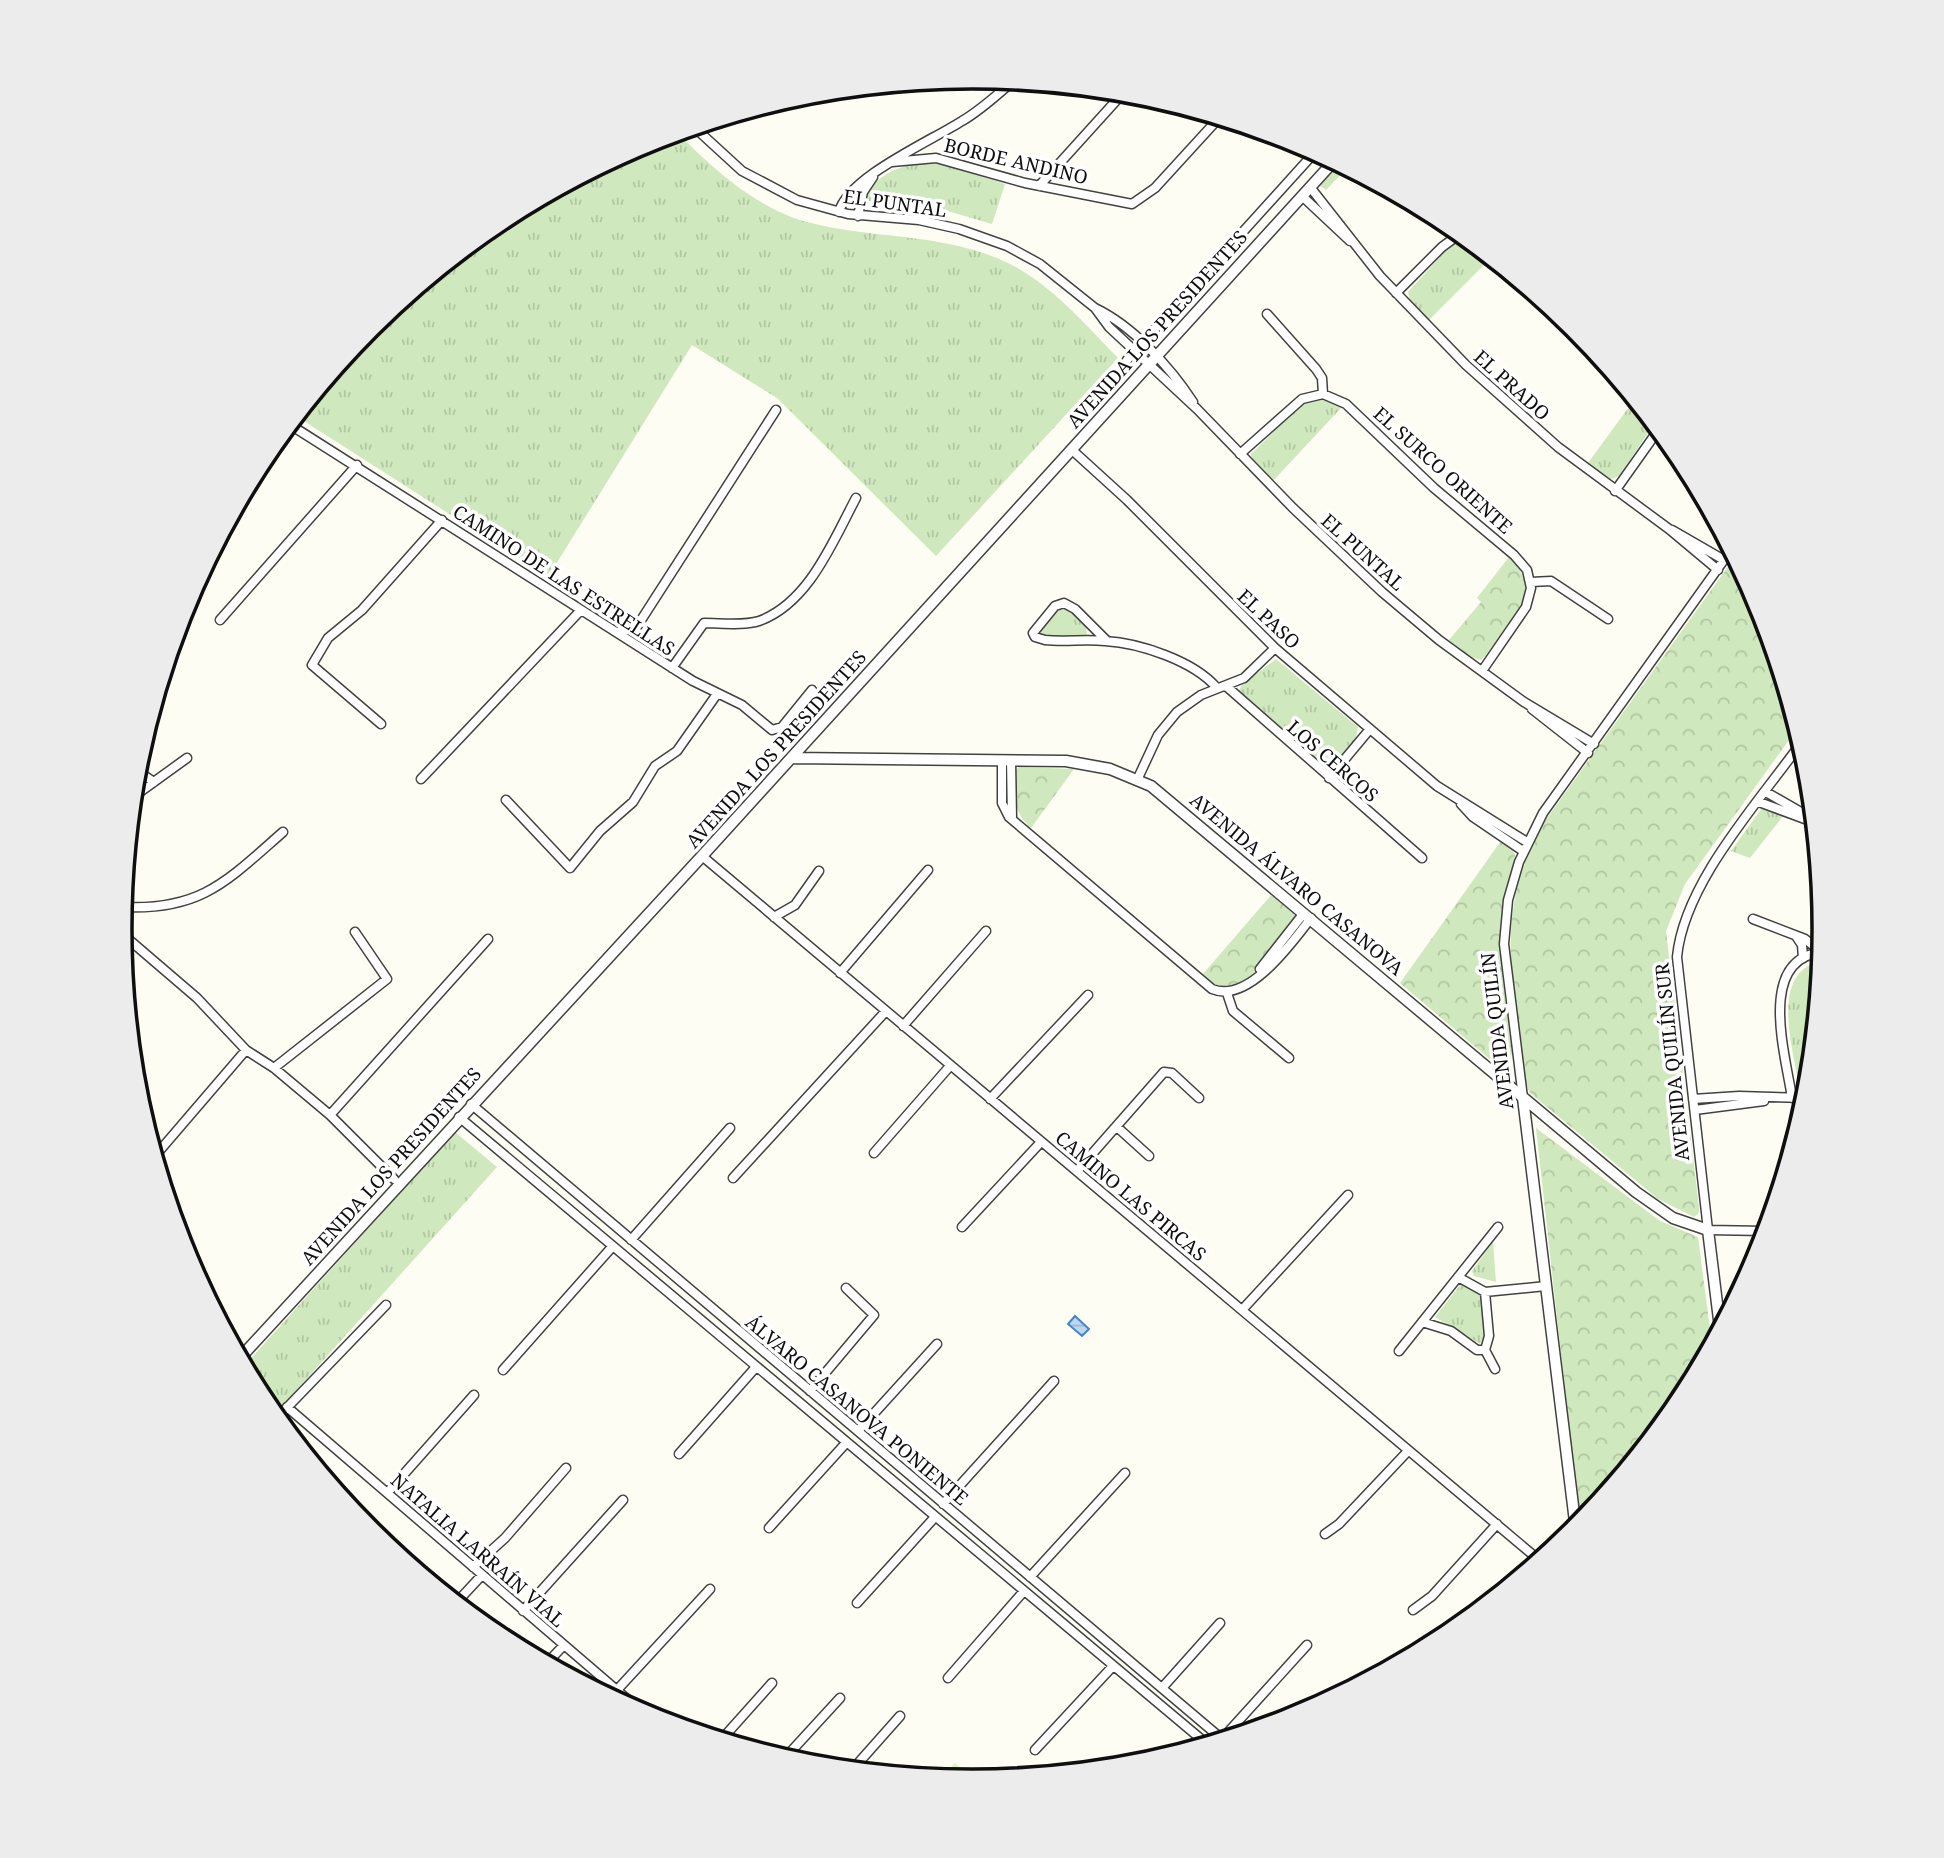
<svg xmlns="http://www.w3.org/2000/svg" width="1944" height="1858" viewBox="0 0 1944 1858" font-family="'Noto Serif',serif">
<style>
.grass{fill:url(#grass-tufts)}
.park{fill:url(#park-crowns)}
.pitch{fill:#e0efcf}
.water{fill:url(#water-rules);stroke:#4584c6;stroke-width:2}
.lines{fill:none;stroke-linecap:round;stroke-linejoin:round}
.minor-casing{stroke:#424242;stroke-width:11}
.tertiary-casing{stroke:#424242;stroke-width:13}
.minor{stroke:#fff;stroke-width:8}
.tertiary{stroke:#fff;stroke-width:10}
.labels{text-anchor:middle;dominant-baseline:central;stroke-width:7;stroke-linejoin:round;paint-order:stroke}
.street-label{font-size:19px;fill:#0f0f0f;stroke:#fff}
.rim{fill:none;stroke:#0f0f0f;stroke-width:3.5}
</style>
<defs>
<pattern id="grass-tufts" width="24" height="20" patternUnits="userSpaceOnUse" patternTransform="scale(1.75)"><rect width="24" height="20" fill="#cfe8bd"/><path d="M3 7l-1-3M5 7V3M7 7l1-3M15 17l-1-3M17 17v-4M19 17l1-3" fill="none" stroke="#b1c6a1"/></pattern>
<pattern id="park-crowns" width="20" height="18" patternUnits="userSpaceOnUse" patternTransform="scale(1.75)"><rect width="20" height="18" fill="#cfe8bd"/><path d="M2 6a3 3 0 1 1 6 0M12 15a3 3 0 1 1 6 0" fill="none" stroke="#b1c6a1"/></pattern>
<pattern id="water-rules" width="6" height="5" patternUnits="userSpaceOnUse" patternTransform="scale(1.75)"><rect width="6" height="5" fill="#bad7f3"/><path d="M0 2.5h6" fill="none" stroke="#9fb7cf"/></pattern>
</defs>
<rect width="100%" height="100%" fill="#fefdf3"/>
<path class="grass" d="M677,132c34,36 81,77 130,90 68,18 138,10 203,42 43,22 74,59 108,94l-182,198 -159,-158 -85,-53 -144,232 -252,-161 74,-90 129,-106 147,-78z
M918,163l27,1 60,20 -13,40 -58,-17 -65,-6 -3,-8c13,-18 31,-26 52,-30z
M1339,164l8,4 -21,22 -7,-5z
M1467,238l24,20 -63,63 -18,-20 -2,-9 42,-46z
M1322,399l19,9 -69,74 -20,-21 -1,-7 51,-50z
M1634,400l20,24 -35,52 -8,3 -23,-16z
M1066,608l20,18 1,9 -31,2 -15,-3v-6l17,-17z
M1276,659l82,68 -2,11 -23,28h-9l-85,-75 2,-5z
M1764,805l20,10 -34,43 -19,-7z
M1821,961l-13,128 -9,-2c-5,-37 -31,-114 22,-126z
M455,1132l42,35 -223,248 -30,-49z
M1493,1242l3,40 -22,-6 -2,-5z
M1461,1284l6,1 13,8 5,41 -5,10 -45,-27z"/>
<path class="park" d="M1509,557c38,36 0,66 -23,98l-5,5 -11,-3 -21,-17 32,-38 -4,-4z
M1735,557l24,46 38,126 -112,155 -19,47 33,276v6l-5,4 -36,-18 -128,-106 -5,-11c-12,-95 -32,-169 17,-257z
M1019,767l55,2 -43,59c-19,-17 -17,-33 -17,-57z
M1501,841l11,7 3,7 -15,74 2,42 10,82 -3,12 -6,2 -10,-5 -93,-79z
M1272,894l25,23c-15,19 -45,72 -71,71 -9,0 -16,-8 -23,-14z
M1536,1128l124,93 38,16 14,107 -32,59 -100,122z"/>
<path class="pitch" d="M955,1763l20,18 -34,-3z"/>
<path class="water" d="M1075,1316l14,13 -7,7 -14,-12z"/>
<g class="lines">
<g class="minor-casing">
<path id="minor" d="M694,127l48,44 55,29 51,14 71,6 40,9 48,17 33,18 55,44 14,19 88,82 96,99 89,84 57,48 85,62 70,42
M892,162l44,-4 89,25 107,21 23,-16 64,-70
M1039,186l85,-94
M1310,187l70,89 86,89 92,82 111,82 49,41
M1302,196l48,45
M839,212c9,-35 92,-71 123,-91 19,-11 35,-26 51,-40
M858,216l5,-24 10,-15
M1396,293l46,-46 19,-14
M1095,308c38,18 75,59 98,94
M1267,314l49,55 6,9 1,16
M1127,360l189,-209
M289,424l404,257 49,24 30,25 10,-3 30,-37
M1071,449l56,51 148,148 162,138 90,56
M1240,454l62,-55 21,-5 23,10 88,84 80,67 13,15 4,18 -5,19 -44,64
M1615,491l44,-62
M1672,530l52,30
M1531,582l20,-1 57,38
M220,620l137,-155
M618,632l18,-4 140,-218
M1107,641l-32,-32 -11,-6 -9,3 -22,27 2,4 10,3c20,2 40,-1 60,1 35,2 89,20 112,47
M672,668l32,-45c17,0 40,3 55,-2 50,-18 74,-80 97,-123
M1226,686l196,172
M1532,709l56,44
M381,724l-69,-59 16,-27 34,-28 80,-90
M1002,760v43l7,14 203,172c36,15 79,-45 99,-71
M1011,760l1,58
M136,770l18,12
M1138,778l20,-43 19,-23 24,-17 43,-17 31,-30
M1329,778l41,-49
M421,779l160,-169
M1766,792l47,27
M133,797l54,-39
M506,800l64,68 30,-37 33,-29 22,-36 22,-15 40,-57
M1759,802l54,20
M1461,804l12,13 50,34
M702,856l837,704
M122,907c79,4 105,-26 161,-75
M774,917l21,-12 24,-34
M1753,919l52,20 16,13
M120,932l77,66 49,52 28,18 56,47 64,64
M1796,936l6,9 1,13
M1260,969l44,-56
M840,973l88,-103
M1227,993l6,18 56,47
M903,1026l83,-95
M274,1068l113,-89 -32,-47
M1523,1098l-19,-154 4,-44 11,-38 24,-49 188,-263
M1792,1098c-6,-42 -36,-139 30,-146
M990,1099l98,-104
M1693,1099l46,-3 68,2
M471,1104l751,635
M1695,1110l69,-9
M330,1115l158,-176
M459,1117l748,627
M1117,1127l32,29
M874,1153l76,-87
M155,1156l91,-106
M1077,1171l87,-99 8,1 27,25
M733,1178l153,-167
M962,1227l79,-85
M1766,1231l-58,-1 -31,-273c7,-74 81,-154 124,-214
M631,1240l99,-112
M1485,1292l61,-6
M1242,1310l106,-115
M1422,1322l29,9 26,19h8l4,-14 -4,-44 -27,-15
M1485,1350l10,19
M1399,1351l99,-124
M503,1370l109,-123
M810,1391l64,-76 -28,-27
M287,1407l361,310
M277,1418l109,-113
M858,1431l79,-87
M679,1454l77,-87
M388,1492l86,-97
M943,1504l111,-123
M769,1528l77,-85
M1325,1534l14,-10 69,-73
M473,1567l32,-29 61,-70
M1030,1577l95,-104
M456,1603l26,-28
M857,1603l78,-86
M1413,1610l19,-14 65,-72
M523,1611l100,-111
M547,1663l17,-18
M948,1678l76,-87
M1162,1688l58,-65
M617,1690l93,-101
M722,1739l50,-56
M1222,1739l85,-94
M1035,1750l78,-84
M785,1758l55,-60
M853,1769l47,-53"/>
</g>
<g class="tertiary-casing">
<path id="tertiary" d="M792,758l274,3 44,8 41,17 485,406 37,26 35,12 12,98
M1523,1098l53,432
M240,1358l462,-502 632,-695"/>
</g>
<use href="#minor" class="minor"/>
<use href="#tertiary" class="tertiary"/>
</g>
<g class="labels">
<g class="street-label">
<text transform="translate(1016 161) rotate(13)">BORDE ANDINO</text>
<text transform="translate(895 203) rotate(8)">EL PUNTAL</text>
<text transform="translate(1157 329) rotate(-48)">AVENIDA LOS PRESIDENTES</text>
<text transform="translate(1512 385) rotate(42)">EL PRADO</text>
<text transform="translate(1443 470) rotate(42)">EL SURCO ORIENTE</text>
<text transform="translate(1363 552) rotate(42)">EL PUNTAL</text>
<text transform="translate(564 580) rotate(33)">CAMINO DE LAS ESTRELLAS</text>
<text transform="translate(1269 619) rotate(43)">EL PASO</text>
<text transform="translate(776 749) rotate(-48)">AVENIDA LOS PRESIDENTES</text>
<text transform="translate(1333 761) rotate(41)">LOS CERCOS</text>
<text transform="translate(1297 884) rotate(40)">AVENIDA ÁLVARO CASANOVA</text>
<text transform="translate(1497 1031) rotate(-97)">AVENIDA QUILÍN</text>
<text transform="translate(1672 1062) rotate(-96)">AVENIDA QUILÍN SUR</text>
<text transform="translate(391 1166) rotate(-48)">AVENIDA LOS PRESIDENTES</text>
<text transform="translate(1131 1196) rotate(40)">CAMINO LAS PIRCAS</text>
<text transform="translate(857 1410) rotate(40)">ÁLVARO CASANOVA PONIENTE</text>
<text transform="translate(478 1550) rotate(41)">NATALIA LARRAÍN VIAL</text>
</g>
</g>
<path d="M0 0H1944V1858H0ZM132 929a840 840 0 1 1 1680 0a840 840 0 1 1-1680 0Z" fill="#ececec" fill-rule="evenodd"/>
<path class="rim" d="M132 929a840 840 0 1 1 1680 0a840 840 0 1 1-1680 0Z"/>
</svg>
